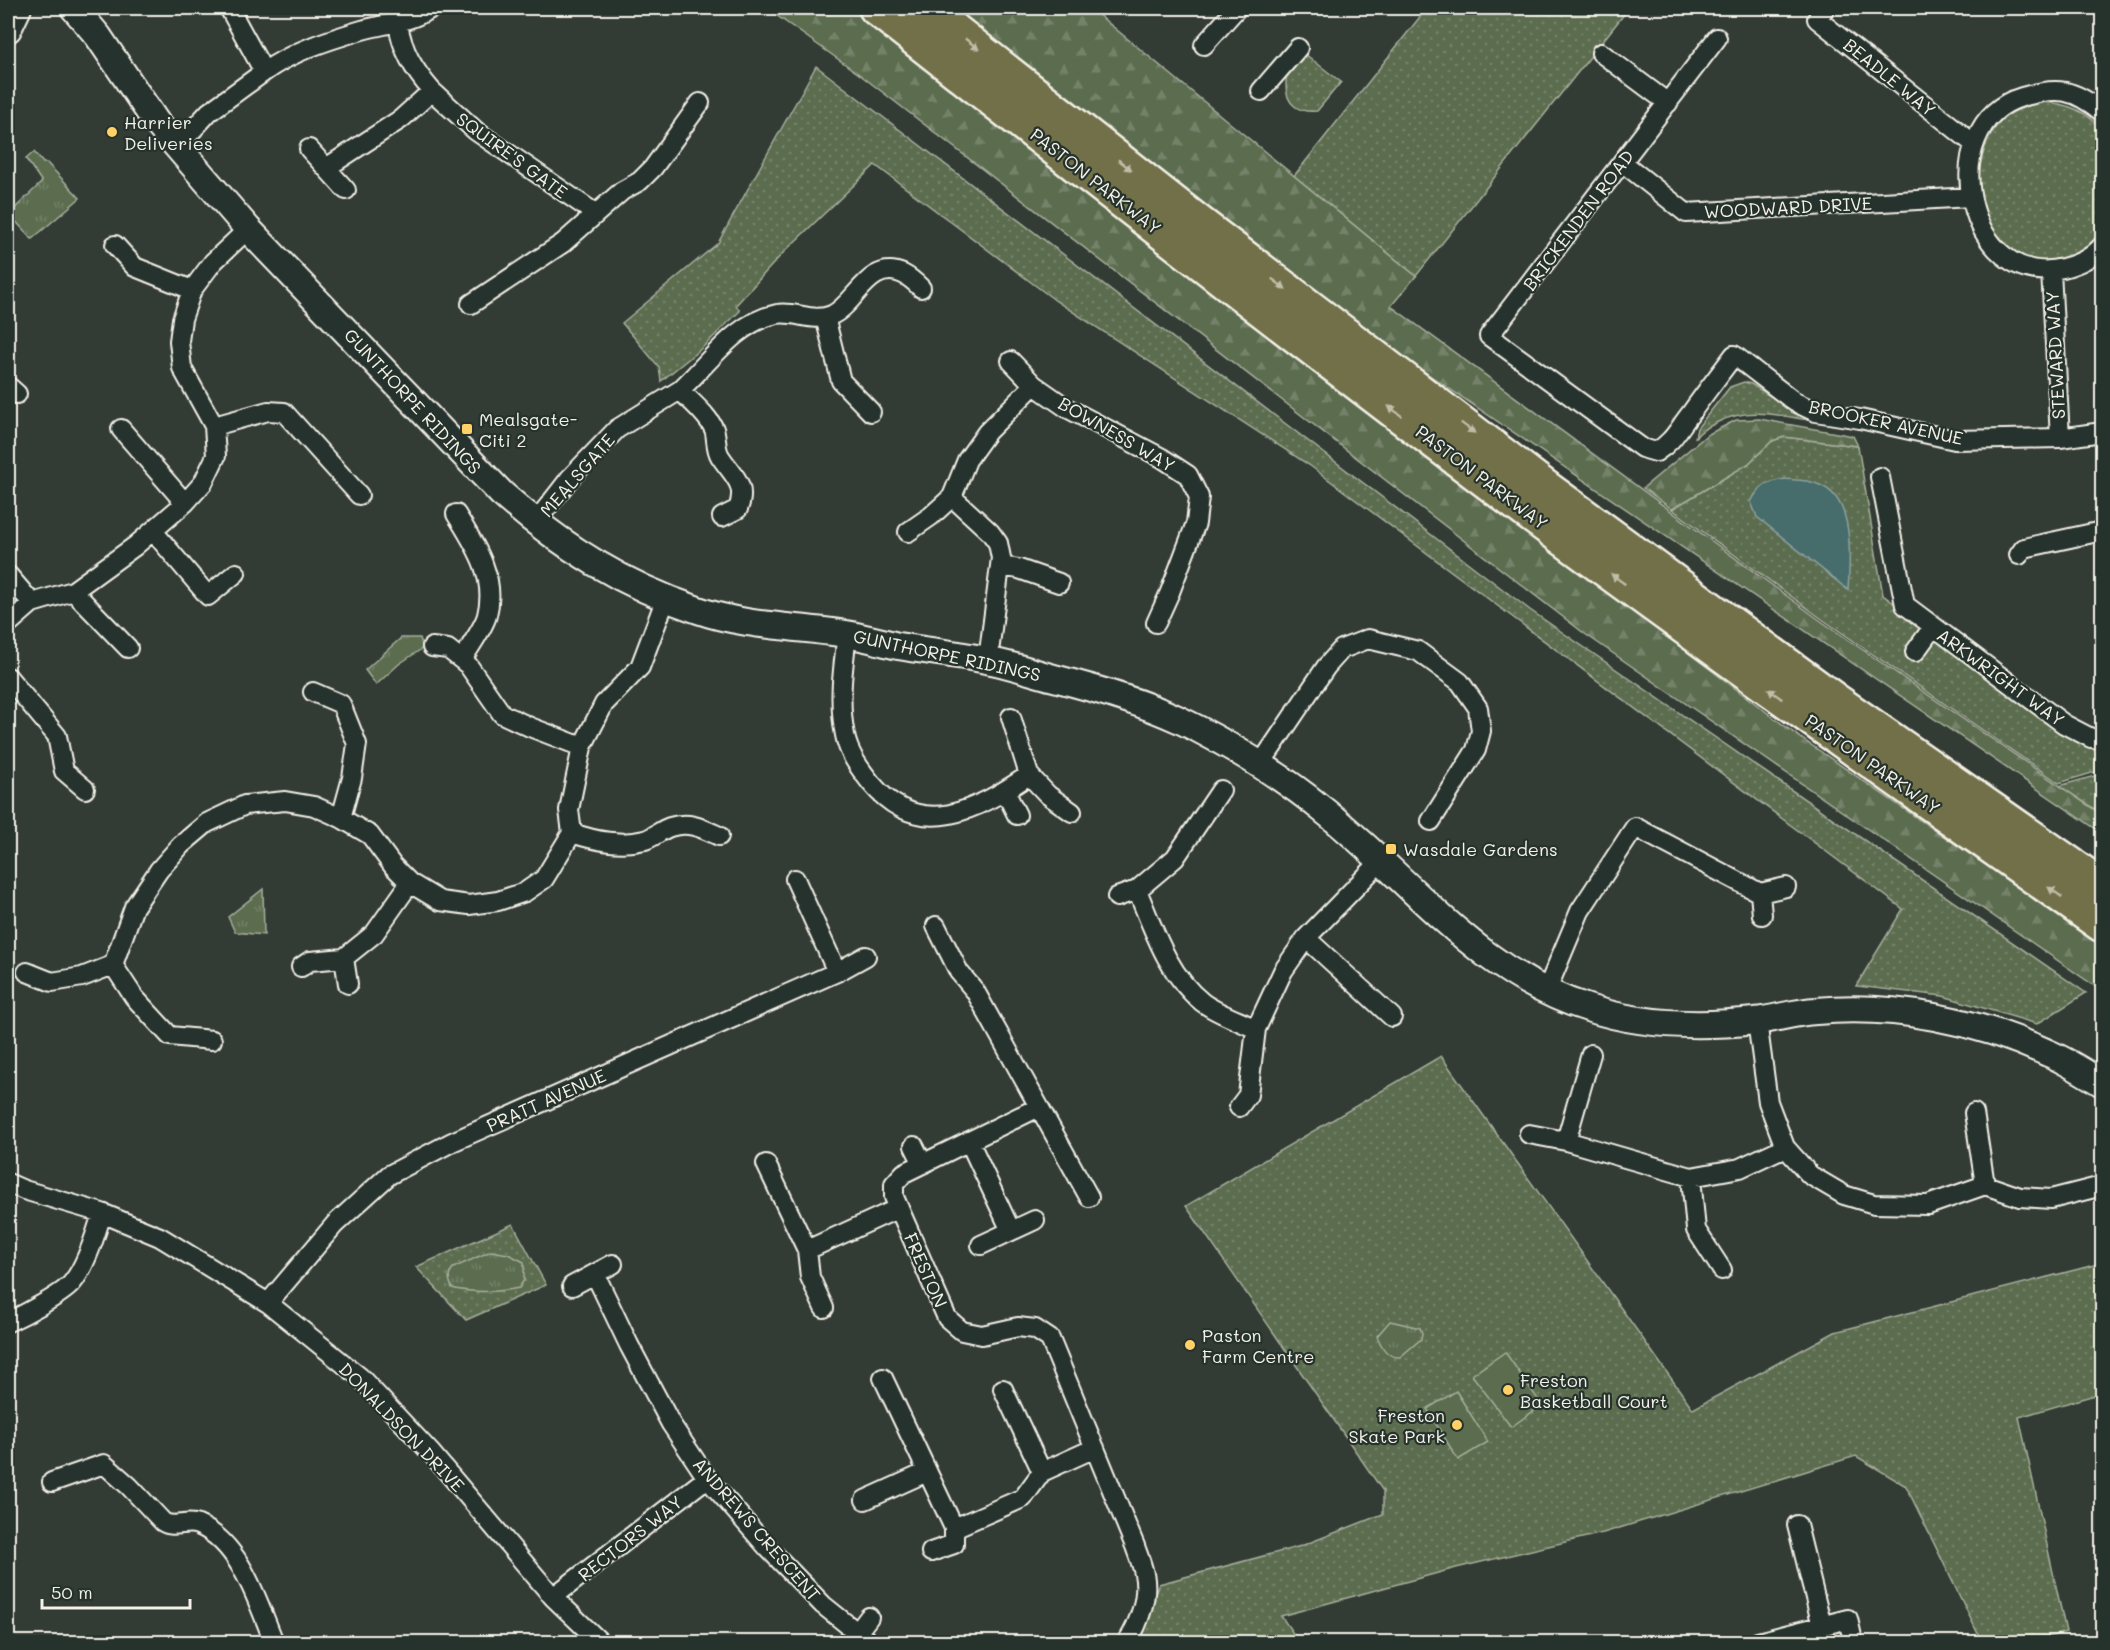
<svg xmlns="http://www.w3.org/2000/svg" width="2110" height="1650" viewBox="0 0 2110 1650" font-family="Mali,sans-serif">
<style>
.grass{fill:url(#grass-dots);stroke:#a8af9c;stroke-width:1.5}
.forest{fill:url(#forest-firs);stroke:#a8af9c;stroke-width:1.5}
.park{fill:url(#park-tufts);stroke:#a8af9c;stroke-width:1.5}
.pitch{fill:#5c6d50;stroke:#a8af9c;stroke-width:1.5}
.water{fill:#476c6c;stroke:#8ca19e;stroke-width:1.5}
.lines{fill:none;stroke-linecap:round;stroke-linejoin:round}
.street-casing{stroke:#f4f1e8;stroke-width:22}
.secondary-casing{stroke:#f4f1e8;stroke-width:30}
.highway-casing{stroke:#f4f1e8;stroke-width:38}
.street{stroke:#26332d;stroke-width:18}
.secondary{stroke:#26332d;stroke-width:26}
.highway{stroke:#71704a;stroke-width:33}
.oneway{fill:#c0bda9}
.poi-dot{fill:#ffd166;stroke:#26332d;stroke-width:2}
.labels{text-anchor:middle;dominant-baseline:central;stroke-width:4.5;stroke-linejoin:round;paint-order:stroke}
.street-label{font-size:18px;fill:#f4f1e8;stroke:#26332d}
.poi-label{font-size:18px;fill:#f4f1e8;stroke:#26332d;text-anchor:start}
</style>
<defs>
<pattern id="grass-dots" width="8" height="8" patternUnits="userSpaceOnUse" patternTransform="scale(1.5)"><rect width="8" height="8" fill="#5c6d50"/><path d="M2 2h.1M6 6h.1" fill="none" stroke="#748269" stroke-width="1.8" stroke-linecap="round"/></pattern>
<pattern id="forest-firs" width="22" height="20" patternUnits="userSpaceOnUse" patternTransform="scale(1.5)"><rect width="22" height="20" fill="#5c6d50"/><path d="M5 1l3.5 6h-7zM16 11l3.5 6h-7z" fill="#748269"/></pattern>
<pattern id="park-tufts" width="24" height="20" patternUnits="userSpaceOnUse" patternTransform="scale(1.5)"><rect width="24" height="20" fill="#5c6d50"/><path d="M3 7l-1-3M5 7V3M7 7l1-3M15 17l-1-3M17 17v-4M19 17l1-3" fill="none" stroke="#748269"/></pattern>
</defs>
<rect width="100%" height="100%" fill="#333b35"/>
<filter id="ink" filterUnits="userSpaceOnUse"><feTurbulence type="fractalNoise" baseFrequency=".0167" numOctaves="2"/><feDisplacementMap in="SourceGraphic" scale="12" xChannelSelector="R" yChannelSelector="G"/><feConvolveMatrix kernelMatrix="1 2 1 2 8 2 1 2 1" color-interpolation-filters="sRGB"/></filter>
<g filter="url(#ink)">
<path class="grass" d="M1427,8h202l-213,268 -122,-100z
M1305,54l36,28 -24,29c-18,2 -31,-6 -31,-26 0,-1 0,-8 1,-9 3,-8 13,-15 18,-22z
M816,66l714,544 556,383 -49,31 -94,-28 -87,-10 47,-77 -594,-444 -253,-164 -181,-136 -92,88 -47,52 4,6 -37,36 -42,34 -2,-14 -37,-44 96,-80z
M2042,102c23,1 48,9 60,30v103c-22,33 -77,35 -104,5 -4,-6 -7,-14 -10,-20 -2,-6 -5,-11 -7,-17 -8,-25 2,-63 20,-82 11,-11 27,-15 41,-19z
M1744,382l7,2 57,36c-32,-5 -59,-13 -90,2 -10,5 -17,8 -23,16l2,-10 33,-41z
M1784,437l74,9 25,149 162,121 57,36v18l-43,13 -237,-164 -150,-110 76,-45 24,-23z
M2102,774v40l-43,-28z
M1441,1056l252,353 142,-77 267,-69v130l-83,24 47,215 -35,10h-49l-76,-156 -50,-30 -253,77 -147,35 -175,48 18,26h-163l23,-58 142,-38 82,-32v-23l-197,-285z
M513,1224l33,61 -80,35 -50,-53z"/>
<path class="forest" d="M766,8h87l216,175 729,553 304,209v46l-517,-357 -726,-560z
M947,8h143l326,268 -25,30 430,315 281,194v18l-808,-550z
M1759,419l94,17 5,10 -74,-9 -12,4 -24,23 -76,45 -29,-21 64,-53 29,-15z"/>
<path class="park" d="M34,152l9,11h4l33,35 -48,41 -23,-25 33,-32 -16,-23z
M401,638h19l3,10 -24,16 -23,21 -11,-15z
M263,889l1,46 -29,-3 -7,-15z
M491,1251l17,3 16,8v18l-5,8c-17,4 -51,5 -67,0 -3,-8 -5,-12 1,-20z
M1390,1321l30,7 2,5 -1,6 -21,18c-13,1 -19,-11 -23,-21z"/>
<path class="pitch" d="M1505,1352l37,53 -31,22 -39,-52z
M1456,1391l32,51 -30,18 -31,-51z"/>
<path class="water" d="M1785,479c13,1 26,1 37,7 33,15 28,74 26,104l-91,-73 -6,-15c8,-17 17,-20 34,-23z"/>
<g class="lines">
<g class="street-casing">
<path id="street" d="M1825,8l-8,11 157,125
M1717,38l-228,298 153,112 14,4c18,-11 22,-23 35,-39 14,-20 29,-39 43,-58l61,47 21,10 44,7 95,21 105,-2 42,-6
M1204,45l33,-37
M1601,53l67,50
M264,72c29,-21 64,-32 98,-42 29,-8 43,-6 70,-22
M432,91l44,40 120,83
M1261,91l37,-43
M2102,112c-28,-23 -45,-26 -80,-15 -91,27 -55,195 41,171 16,-4 29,-10 39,-22
M177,147l32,-35 55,-40 -35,-64
M309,149l37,41
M1622,162l64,51 285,-16
M326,168l75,-49 31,-28c-18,-21 -30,-40 -34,-68
M115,245l20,22 57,23
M2051,271l9,167
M471,304l92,-61 59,-52 18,-10 13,-13 47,-65
M825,317l16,64 30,31
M1011,361l23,24 33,23 95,50 26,17 11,22 -3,26 -26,69 -14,31
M8,386l9,8
M680,390c29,-27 56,-68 97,-76 19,-3 36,9 55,1 24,-11 37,-56 71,-41 6,3 13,9 18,14
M214,426l54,-15 16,1 75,83
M121,429l64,74
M1880,477l25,128 159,119 27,14 11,1
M952,497l38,35 8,11 3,15 -13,102
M456,514c19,31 41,63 31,101 -3,13 -18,32 -25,45
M535,523l35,-45 47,-49 63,-39c11,12 27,24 34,39 3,8 1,19 6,27 12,19 28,28 18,53l-16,8
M153,531l55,65 28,-23
M908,532l23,-16 21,-19 15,-37 20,-28 47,-47
M2019,555l5,-7 78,-17
M1000,566l19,3 40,14
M8,575l24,28
M73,591l55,57
M8,624l24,-21 41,-12 62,-45 50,-43 18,-20 13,-27 -2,-30 -32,-58 -3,-27 3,-22 10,-29 21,-28 35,-33
M847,635c-4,32 -9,67 -2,100 3,18 15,34 26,48 49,59 106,27 158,-8
M432,647l16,2 20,16 34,49 28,13 52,20
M1915,652l18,-25
M8,677l49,59 7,35 21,18
M313,692l28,12 16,40 -5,34 -11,40
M1011,717l18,58 19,20 24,17
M1260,765l66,-98 16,-18 26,-10 50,12 42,31 18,26 3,23 -5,19 -45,71
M1005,791l12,24
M572,833c24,8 48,13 73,7 9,-3 16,-10 25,-13 19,-6 32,1 49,9
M795,879l42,93
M1137,890c16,38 31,85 65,112 14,11 38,19 54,27
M1117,897l20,-7 38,-32 46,-68
M1762,915l-2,-22 26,-6
M936,926l23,46 16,19 114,206
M1306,938l86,79
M344,958l30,-24 36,-51
M113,965l21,32 36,39 42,4
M301,967l9,-6 34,-3 4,26
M27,972l25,10 30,-5 31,-12 21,-58 25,-37 22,-25 26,-22 38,-18 40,-4 29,5 27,12 29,17 23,31 17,17 30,18 29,4 29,-4 27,-9 19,-13 28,-46 -3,-23 13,-63 22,-43 36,-37 26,-69
M1546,992l34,-81 55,-84 125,66
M1757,1021l11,81 17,45 25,28 34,20 30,9 54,1 57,-20 35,12 31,2 51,-13
M1039,1107l-135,66 -10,11v13l53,121 15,13 20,4 36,-8 17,2 15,10 85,207c3,9 7,18 9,28 5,22 -5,50 -17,68
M1239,1107l9,-12 8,-66 27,-58 23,-33 75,-77
M1974,1113l11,72
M1529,1134l37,7 125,36 49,-9 45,-21
M969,1141l42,90
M1566,1141l25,-87
M914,1146l9,18
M766,1164l41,86 3,27 14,31
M1691,1177l5,53 26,40
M8,1183l16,7 78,23 58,24 108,66 92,74 72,77 121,143 47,45
M981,1245l54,-25
M807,1250l92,-42
M595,1274l34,71 42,79 36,54 61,70 55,57 46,37
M572,1286l41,-22
M268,1303l67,-79 54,-49 63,-33 385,-170 29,-16
M8,1322c15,-7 54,-27 64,-39 14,-17 24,-49 30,-70
M883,1378l71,150v16l-23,8
M1003,1389l39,83
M52,1482l52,-18 25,22 34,36c11,7 24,-2 35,3 43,18 60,78 76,117
M865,1500l62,-28
M1797,1525l25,101
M954,1528l69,-30 19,-26 53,-24
M553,1597l154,-119
M857,1633l12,-16
M1758,1642l90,-23 5,22"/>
</g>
<g class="secondary-casing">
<path id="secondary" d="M74,8l24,28 58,86 92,107 254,265c59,52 121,91 196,116 48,17 99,16 148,24 18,3 35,8 52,12 29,5 59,8 88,14 23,4 45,12 68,18 43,11 85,23 126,42 46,22 102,56 142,89 89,70 154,164 266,199 54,18 111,19 167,13 20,-2 40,-9 61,-10 79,-7 160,9 232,42 19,8 37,20 54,30
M8,29l10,-21"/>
</g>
<g class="highway-casing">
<path id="highway" d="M876,8c215,170 431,339 651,504 190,141 382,277 575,413
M926,8l276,217 346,264 287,211 267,186"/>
</g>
<use href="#street" class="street"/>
<use href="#secondary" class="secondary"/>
<use href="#highway" class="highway"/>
</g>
<defs><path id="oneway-solid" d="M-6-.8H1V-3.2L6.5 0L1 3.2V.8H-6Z" transform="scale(1.5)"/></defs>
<g class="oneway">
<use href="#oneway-solid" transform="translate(972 44) rotate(38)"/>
<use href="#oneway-solid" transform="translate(1125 165) rotate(38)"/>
<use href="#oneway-solid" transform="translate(1279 284) rotate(37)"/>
<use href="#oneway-solid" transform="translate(1395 411) rotate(-143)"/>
<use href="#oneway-solid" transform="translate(1468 428) rotate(37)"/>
<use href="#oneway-solid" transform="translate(1618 579) rotate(-144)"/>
<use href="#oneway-solid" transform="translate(1775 694) rotate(-144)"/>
<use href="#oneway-solid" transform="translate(2055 892) rotate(-145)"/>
</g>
</g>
<g class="poi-dot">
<circle cx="112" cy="132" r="6"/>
<rect x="461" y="423" width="12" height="12" rx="3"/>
<rect x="1385" y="843" width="12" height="12" rx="3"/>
<circle cx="1190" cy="1345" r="6"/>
<circle cx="1508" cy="1390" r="6"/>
<circle cx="1457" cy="1425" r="6"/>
</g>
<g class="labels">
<g class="street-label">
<text transform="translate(1890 77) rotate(39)">BEADLE WAY</text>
<text transform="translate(512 155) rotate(36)">SQUIRE'S GATE</text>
<text transform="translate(1096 181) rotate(38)">PASTON PARKWAY</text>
<text transform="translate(1788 207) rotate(-3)">WOODWARD DRIVE</text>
<text transform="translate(1578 220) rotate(-53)">BRICKENDEN ROAD</text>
<text transform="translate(2055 355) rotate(-93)">STEWARD WAY</text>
<text transform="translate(413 401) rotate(47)">GUNTHORPE RIDINGS</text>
<text transform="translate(1886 422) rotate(12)">BROOKER AVENUE</text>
<text transform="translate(1117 434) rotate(30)">BOWNESS WAY</text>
<text transform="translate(577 475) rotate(-49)">MEALSGATE</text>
<text transform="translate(1482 477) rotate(37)">PASTON PARKWAY</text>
<text transform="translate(947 655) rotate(12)">GUNTHORPE RIDINGS</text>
<text transform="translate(2001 677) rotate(36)">ARKWRIGHT WAY</text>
<text transform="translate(1873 764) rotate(35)">PASTON PARKWAY</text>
<text transform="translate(546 1100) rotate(-24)">PRATT AVENUE</text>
<text transform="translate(926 1270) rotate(66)">FRESTON</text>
<text transform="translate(402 1427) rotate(46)">DONALDSON DRIVE</text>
<text transform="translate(757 1529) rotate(49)">ANDREWS CRESCENT</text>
<text transform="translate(630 1538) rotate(-38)">RECTORS WAY</text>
</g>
<g class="poi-label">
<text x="124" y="122">Harrier<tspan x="124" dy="21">Deliveries</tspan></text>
<text x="479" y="419">Mealsgate-<tspan x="479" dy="21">Citi 2</tspan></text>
<text x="1403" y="849">Wasdale Gardens</text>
<text x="1202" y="1335">Paston<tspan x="1202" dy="21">Farm Centre</tspan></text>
<text x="1520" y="1380">Freston<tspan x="1520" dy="21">Basketball Court</tspan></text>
<text x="1445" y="1415" text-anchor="end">Freston<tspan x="1445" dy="21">Skate Park</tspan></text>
</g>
</g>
<rect width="2110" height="1650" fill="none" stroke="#26332d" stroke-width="30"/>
<rect x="15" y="15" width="2080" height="1620" fill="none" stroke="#f4f1e8" stroke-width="2" filter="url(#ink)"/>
<path d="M42 1599v9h148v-9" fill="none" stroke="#f4f1e8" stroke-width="3"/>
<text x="51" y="1599" font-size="18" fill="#f4f1e8" stroke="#26332d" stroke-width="4.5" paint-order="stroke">50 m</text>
</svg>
